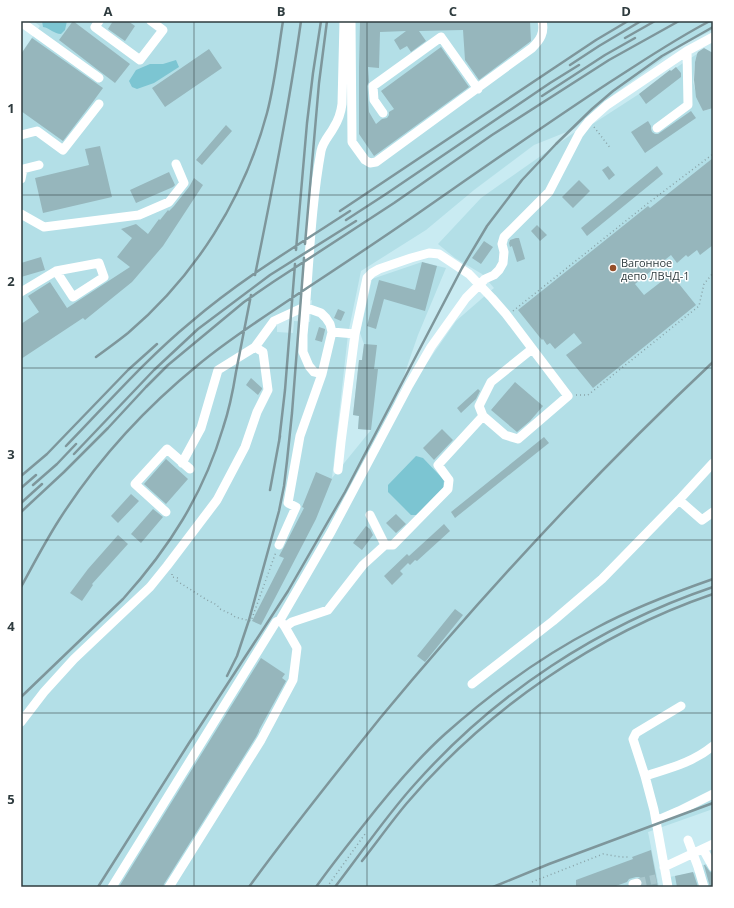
<svg xmlns="http://www.w3.org/2000/svg" width="734" height="908" viewBox="0 0 734 908" font-family="'Open Sans',sans-serif">
<style>
.built{fill:#b3dfe7;fill-rule:evenodd}
.green{fill:#7cc5d2}
.building{fill:#96b6bc}
.lines{fill:none;stroke-linecap:round;stroke-linejoin:round}
.minor-tunnel{stroke:#aac8ce;stroke-width:9;stroke-dasharray:9 4.5;stroke-linecap:butt}
.path{stroke:#89a3a8;stroke-width:1.5;stroke-dasharray:1 3;stroke-linecap:butt}
.minor{stroke:#fff;stroke-width:9}
.rail{stroke:#7e969b;stroke-width:2.5}
.grid{fill:none;stroke:#2f3c3f;stroke-width:1;stroke-opacity:0.55}
.poi-dot{fill:#954e29;stroke:#fff;stroke-width:1.5}
.labels{text-anchor:middle;dominant-baseline:central;stroke-width:3;stroke-linejoin:round;paint-order:stroke}
.poi-label{font-size:11px;fill:#2f3c3f;stroke:#fff;text-anchor:start}
.neatline{fill:none;stroke:#2f3c3f;stroke-width:1.5}
.grid-label{font-size:13px;text-anchor:middle;font-weight:bold;fill:#2f3c3f}
</style>
<rect width="100%" height="100%" fill="#c9ebf2"/>
<path class="built" d="M33,21h680v9l-31,15 -68,49 -40,35 -40,16 -60,45 -48,40 -65,41 -13,63 -16,144 39,-48 -13,-1 1,-13 -6,-1 6,-55h3l2,-16 -4,-11 12,-54 50,-17 24,6 -28,67 -28,81 66,-95 38,-33 -12,-14 -27,-16 -17,-14 43,-46 101,-71h6l51,-33 31,-24 1,1 26,-17 -2,8 -2,20 4,15 6,14 10,-3v701l-65,23 11,55h-638v-833l19,-28zM312,300l-2,22 -16,-1 -1,12 -16,-1v-14z
M708,863l5,10v14h-42l-2,-10 28,-5 4,-6z"/>
<path class="green" d="M42,21h25l-2,9 -4,4c-7,0 -11,-6 -18,-7z
M176,60l3,7 -25,16 -17,6 -5,-2 -3,-6 7,-11 14,-6h13z
M416,456l7,2 21,22 -1,9 -26,26h-6l-23,-23v-7z"/>
<path class="building" d="M73,21l57,43 -15,19 -56,-43z
M113,21h15l7,5 -10,15 -17,-12z
M360,21h170l1,20 -52,39 -14,-20 -2,-30 -44,1 7,10 -15,11 -4,-6 -7,4 -6,-10 12,-9 -26,1 -1,36 -11,-1 1,15 -2,4 2,26 7,12 6,-5 5,-1 2,-3v-3l5,-3 -13,-18 60,-44 28,40 -95,69 -15,-22v-67z
M32,38l71,50 -11,15 -29,38 -42,-30v-57z
M704,48l9,5v55l-10,3 -7,-14 -2,-17 1,-18 2,-8 1,-2z
M209,49l13,19 -57,39 -13,-19z
M676,67l5,6v4l-35,27 -7,-10 31,-24 1,1z
M691,111l5,7 -51,35 -14,-21 17,-11 3,5v3l1,3 3,2h3z
M226,125l6,6 -30,34 -6,-5z
M100,146l12,51 -69,16 -8,-35 54,-13 -4,-16z
M713,158v87l-13,10 -3,-5 -9,7 -2,-2 -9,8 -6,-8 -36,29 9,11 27,-21 25,31 -103,83 -27,-33 16,-12 -8,-10 -19,16 -5,-6 -3,2 -4,-6 -1,1 -24,-30 130,-104 2,2z
M608,166l7,9 -6,5 -7,-10z
M657,166l6,8 -76,62 -6,-8z
M169,172l6,13 -2,2 -37,16 -6,-13z
M194,178l9,7 -40,61 -31,36 -47,38 -2,-2 -62,41v-35l18,-12 -11,-16 22,-14 17,26 63,-41 -13,-10 15,-19 -11,-9 15,-5 12,10 11,-15 1,1 8,-10 1,1 5,-5 15,-19z
M579,180l11,11 -17,17 -11,-11z
M537,225l10,10 -7,6 -9,-10z
M516,238h3l6,21 -8,3 -5,-16 -2,1 -1,-4 1,-3z
M484,241l9,6 -12,17 -9,-6z
M41,257l4,13 -24,7v-14z
M422,262l15,4 -12,45 -41,-12 -8,30 -9,-3 12,-46 36,10z
M338,309l7,3 -4,9 -7,-3z
M319,327l6,2v1l-3,12 -7,-2z
M364,344l13,1 -3,24h4l-7,61 -13,-1 1,-13 -6,-1 6,-55h3z
M251,378l11,10v1l-4,6 -12,-10z
M515,382l28,24 -13,15 -13,11 -26,-22z
M478,389l2,2 -4,8 -15,14 -4,-5z
M442,429l11,11 -19,20 -11,-12z
M544,437l5,6 -94,75 -4,-6z
M166,459l22,20 -22,25 -22,-20z
M316,472l16,7 -16,40 -55,106 -9,-4 32,-63 -5,-2 5,-9 20,-39 -2,-1z
M131,494l8,7 -21,22 -7,-7z
M153,509l10,8 -22,26 -10,-9z
M396,514l10,10 -10,9 -10,-10z
M444,524l6,7 -33,30 -2,-1 -5,5 -2,-2 -8,8 3,3 -11,11 -8,-9 23,-22 2,2z
M366,526l4,3 3,6 -11,15 -9,-7z
M118,535l10,9 -36,40 1,1 -11,16 -12,-8 18,-24z
M455,609l8,6 -38,47 -8,-6z
M261,658l24,16 -3,4 4,3 -27,49v1l-3,6 -92,147 -1,3h-44z
M651,850l7,37h-17l2,-5 -1,-3 -3,-2h-3l-7,2 -2,3 -14,5h-37v-7l57,-21 -1,-2z
M704,865h1l5,7 3,1v14h-3z
M693,872l5,15h-21l-2,-11z"/>
<g class="lines">
<path class="minor-tunnel" d="M637,883l19,-4"/>
<path class="path" d="M594,127l17,22
M513,311l134,-107 66,-50
M576,395h12l111,-89 5,-22 9,-11
M172,574v3l6,1 -1,3 30,19 10,5 3,4 13,6 2,2 16,4 25,-69
M532,882l71,-28 18,3h7
M327,887l38,-53"/>
<path class="minor" d="M99,21l-4,6 45,33 23,-30 -12,-9
M351,21l1,121 13,18 5,3 6,-1 156,-114c8,-8 13,-15 10,-27
M21,22l78,56
M383,113l-9,-13 -1,-14 68,-49 37,52
M657,128l31,-23 -1,-54
M21,135l16,-4 26,19 36,-46
M21,179l2,-10 16,-4
M21,214l23,13 95,-12 30,-13 15,-19 -8,-19
M21,292l35,-21 43,-8 5,14 -31,20 -17,-26
M332,332l-10,42 -8,-2 -5,-6 -6,-14v-17c6,-61 7,-124 18,-184 2,-10 9,-16 13,-24 5,-8 7,-15 8,-23l2,-83
M182,463l19,-35 17,-58 37,-23 19,-26 28,-13h5l14,5 5,5 4,6 2,8 23,2 12,-56 5,-5 7,-4 32,-11 18,-5 10,1 30,20 23,24 14,16 62,82 -50,43 -13,-4 -22,-19 -4,-10 12,-24 41,-33
M338,470l3,-28 14,-108
M679,500l23,20 11,-8
M166,512l-31,-28 32,-35 23,20
M370,515l15,30h8l55,-56 1,-9 -11,-15 45,-49
M279,545l17,-38 -8,-4 12,-67 22,-62
M280,620l51,-88 78,-147 22,-38 35,-49 19,-19 9,-4 5,-5 4,-7 1,-11 -2,-8 2,-7 45,-45 30,-58 10,-13 18,-16 80,-54 26,-14
M285,627l7,-5 36,-12 35,-45 22,-20
M472,684l81,-63 49,-42 77,-79 34,-37
M21,722l23,-30 30,-33 76,-72 17,-21 50,-66 28,-53 12,-35 11,-22 -5,-38 -8,-5
M645,776c25,-8 47,-13 68,-30
M656,821l23,-10 34,-17
M688,840l10,27 6,20
M703,849l10,18
M664,867l49,-23
M633,884l4,-1
M112,887l164,-265 4,-2 5,7 12,21 -4,32 -32,60 -92,147
M668,887l-14,-77 -9,-34 -12,-37 3,-6 45,-27"/>
<path class="rail" d="M625,38l30,-17
M570,65l29,-19 42,-25
M542,96l63,-41 30,-17
M340,211l256,-171 32,-19
M346,220l40,-26 164,-111 29,-18
M305,244l14,-161 8,-62
M296,250l11,-127 6,-50 8,-52
M255,275c17,-84 34,-169 46,-254
M96,357c11,-8 22,-16 32,-24 67,-57 116,-134 139,-220 8,-30 11,-61 16,-92
M279,442l6,-52 10,-126
M66,446c41,-42 80,-87 125,-124 49,-42 105,-76 159,-111
M74,454l80,-84 44,-41 72,-54 86,-54
M21,476l26,-22 81,-84 29,-26
M33,485l24,-21 19,-20
M21,488l15,-13
M270,490l10,-54
M21,503l21,-19
M21,512l43,-40 44,-44 38,-41 22,-22 76,-63 29,-20 121,-79 98,-68 117,-75 70,-39
M21,587c12,-22 24,-45 38,-67 37,-58 85,-111 139,-155 31,-26 66,-48 100,-71 44,-29 88,-58 132,-89 59,-41 119,-83 180,-123 33,-21 65,-43 100,-61
M227,676l10,-20 12,-36 30,-109 5,-25 3,-25 5,-48 12,-155
M21,697l102,-98c46,-51 80,-104 100,-171 6,-18 10,-37 13,-56 5,-25 10,-51 15,-77
M362,861c15,-19 29,-39 45,-58 80,-94 189,-169 306,-209
M98,887l91,-144 99,-152 57,-99 117,-224 25,-42 35,-46 34,-36 36,-35 21,-18 49,-35 51,-29
M249,887c42,-58 87,-114 132,-170 104,-125 214,-244 332,-355
M316,887c15,-21 30,-40 46,-60 25,-32 53,-66 83,-93 45,-40 97,-78 151,-106 37,-20 77,-35 117,-49
M335,887c27,-35 51,-71 80,-103 81,-91 183,-158 298,-197
M493,887l56,-23 164,-61"/>
</g>
<path class="grid" d="M194,21v866M367,21v866M540,21v866M21,195h692M21,368h692M21,540h692M21,713h692"/>
<circle class="poi-dot" cx="613" cy="268" r="4"/>
<g class="labels">
<g class="poi-label">
<text x="621" y="262">Вагонное<tspan x="621" dy="13">депо ЛВЧД-1</tspan></text>
</g>
</g>
<rect width="734" height="908" fill="none" stroke="#ffffff" stroke-width="44"/>
<rect x="22" y="22" width="690" height="864" class="neatline"/>
<g class="grid-label">
<text x="108" y="16">A</text>
<text x="281" y="16">B</text>
<text x="453" y="16">C</text>
<text x="626" y="16">D</text>
<text x="11" y="113">1</text>
<text x="11" y="286">2</text>
<text x="11" y="459">3</text>
<text x="11" y="631">4</text>
<text x="11" y="804">5</text>
</g>
</svg>
